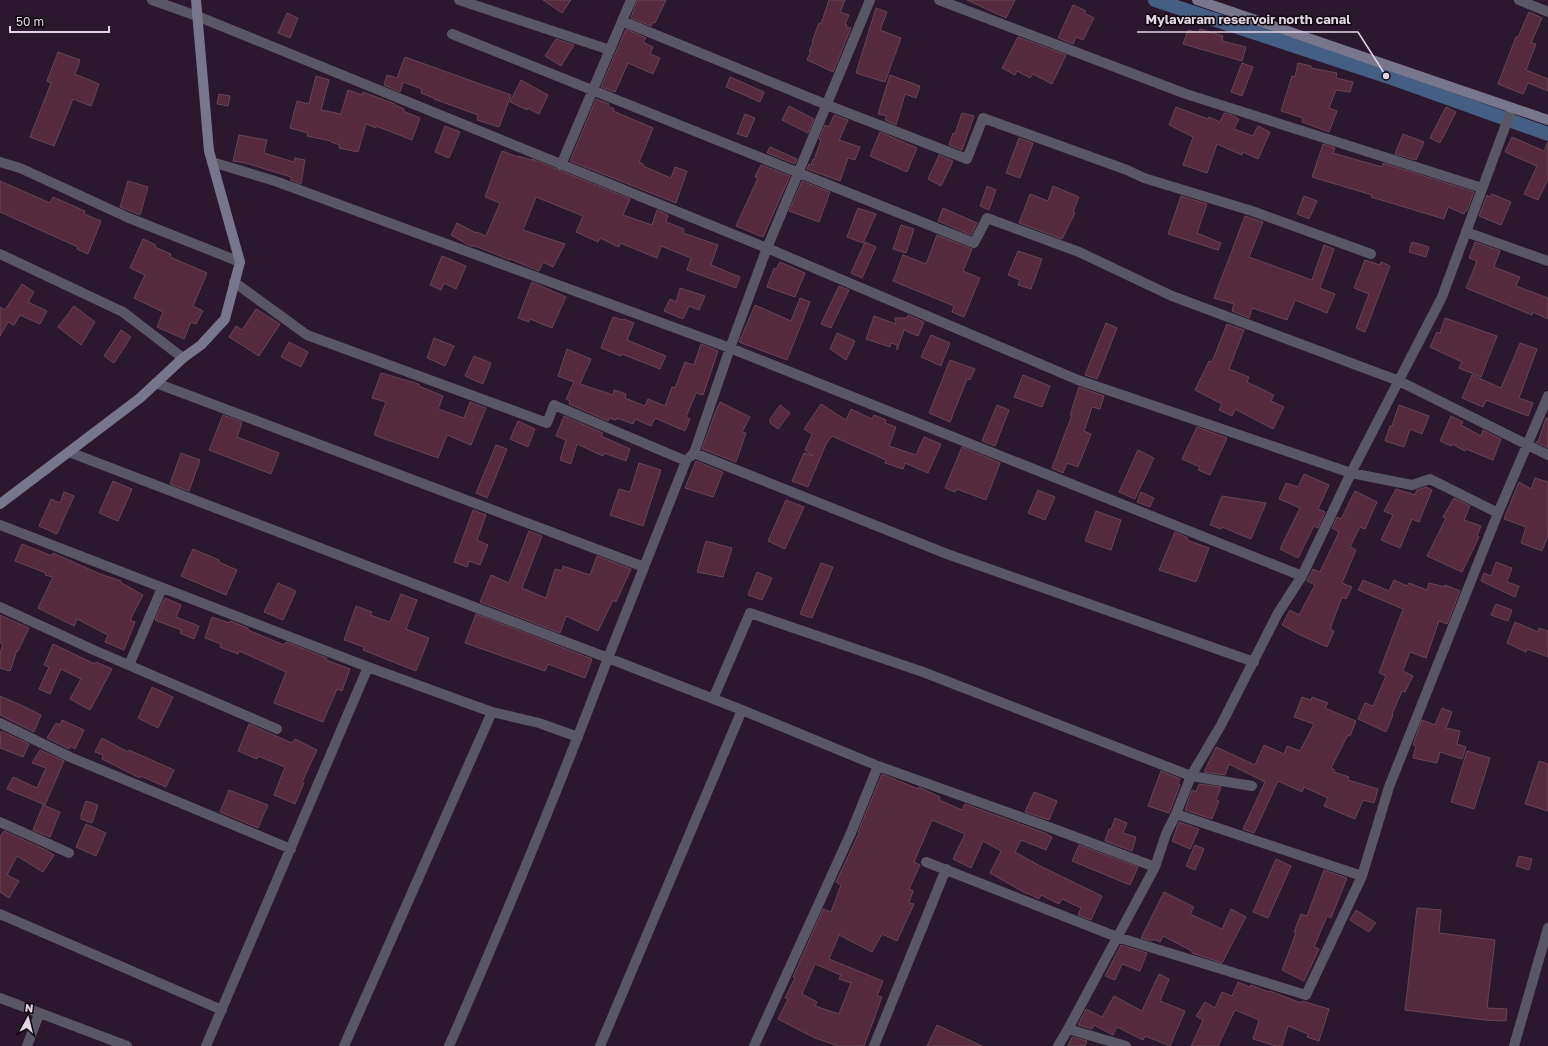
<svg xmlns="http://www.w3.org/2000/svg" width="1548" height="1046" viewBox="0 0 1548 1046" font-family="'Golos Text',sans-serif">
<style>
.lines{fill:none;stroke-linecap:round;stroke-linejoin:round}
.canal{stroke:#455f84;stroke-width:14}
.building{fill:#552a3c;stroke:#674653;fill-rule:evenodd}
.street{stroke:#595765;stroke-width:10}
.secondary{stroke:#78768c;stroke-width:10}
.leader{fill:none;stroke:#e2d5e3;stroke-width:1.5}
.callout-dot{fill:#e2d5e3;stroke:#0f0710;stroke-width:1.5}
.callout-label{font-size:13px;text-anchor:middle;font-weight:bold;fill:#e2d5e3;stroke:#0f0710;stroke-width:3;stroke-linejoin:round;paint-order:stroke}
</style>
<rect width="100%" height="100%" fill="#2b182e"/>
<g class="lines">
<path class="canal" d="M1155,0l231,76 162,58"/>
</g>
<path class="building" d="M543,0h28l-9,13z
M637,0h29l-11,23 -2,-1 -2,4 -20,-8z
M829,0h16l-5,12 9,3 -4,9 2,1 -1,2 5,1 -18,44 -26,-12 4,-9h-2l4,-8 -1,-1 7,-19 2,1z
M967,0h48l-9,18z
M1073,5l13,6 -2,2 10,5 -11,22 -7,-3 -3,7 -15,-6z
M876,8l11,4 -7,18 21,8 -16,44 -29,-9z
M1529,12l13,6 -11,25 5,1 -10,26 22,9v12l-20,-8 -5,11 -25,-10 18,-47h2z
M287,13l11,5 -8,20 -12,-5z
M626,29l20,9 -3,4 10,5 -3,7 10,4 -7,16 -25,-11 -13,29 -14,-5z
M1200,29l23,7 -1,5 24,6 -4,14 -59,-17 5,-14 11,3z
M1018,37l48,18 -14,29 -19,-10 -3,4 -13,-7 -2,4 -13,-7z
M556,39l18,6 -13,21 -16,-10z
M58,52l22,8 -5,14 24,10 -8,22 -18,-7 -19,47 -24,-9 21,-54 -4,-2z
M405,57l106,38 -12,32 -22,-7 1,-5 -44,-16v-1l-13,-5 1,-4 -19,-7 -3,10 -16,-7 3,-10 10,3z
M1242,63l11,4 -11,29 -11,-4z
M1298,63l13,3v2l26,5 -1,5 17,4 -3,10 -14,-2 -7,18 8,3 -8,21 -27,-10 1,-4 -22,-7 11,-35 3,1z
M890,75l30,11 -4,12 -11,-4 -9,31 -11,-5 2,-4 -9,-2z
M316,76l13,4 -8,30 20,4 7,-24 14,5 1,-3 32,12v1l9,4 -1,2 17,7 -8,22 -36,-14v2l-10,-4 -8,28 -19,-4 1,-3 -9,-3v-1l-24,-5 1,-3 -18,-5 7,-27 12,3z
M730,77l34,15 -4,10 -34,-15z
M521,80l27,15 -9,19 -12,-6v2l-17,-8z
M219,94l11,2 -2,10 -11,-2z
M596,99l13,5 -1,2 6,3 -1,2 40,17 -14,34 4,2v2l28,12 4,-11 12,4 -11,32 -106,-42z
M789,106l25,13 -6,14 -26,-13z
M1176,107l32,12 1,-2 11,5 4,-9 8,2 7,4 -5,10 19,7 5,-10 12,6 -12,27 -15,-7 -1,3 -25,-11 -10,29 -24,-8 10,-28 -24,-12z
M1446,107l10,5 -16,31 -10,-5z
M962,113l12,3 -12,34 -13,-5 4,-12 2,1z
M745,114l10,4 -8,19 -10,-3z
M834,115l14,5 -9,20 21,7 -5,13 -7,-2 -8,23 -33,-12 2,-5 2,1 2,-6 1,1 7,-20 -2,-1 6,-14 4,2z
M445,126l15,6 -11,26 -14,-6z
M880,132l37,16 -10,24 -37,-16z
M1403,134l21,8 -8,18 -21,-6z
M239,135l28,5 -3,13 30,9 1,-4 10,2 -4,24 -10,-4v-3l-45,-14 -13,-2z
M1512,137l32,14 4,-9v37l-10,21 -14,-6 13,-28 -32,-14z
M1019,138l14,5 -13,35 -14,-5z
M1323,144l12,4 -2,5 49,14 1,-4 91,29 -7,19h-2l-1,3 -16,-7 -4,12 -73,-22 1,-2 -60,-18z
M770,147l27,12 -2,5 -28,-11z
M502,151l16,6v-1l13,4 1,-1 98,40 -7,16 29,10 5,-15 11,5 -2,7 18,7 -1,4 35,12 -7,20 29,12 -4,11 -49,-18 4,-12 -30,-12 -4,12 -37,-15 -1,4 -19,-9 -2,4 -22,-10 7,-16 -47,-19 -13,33 42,14 -12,23 -10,-5 -4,9 -29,-12v1l-35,-14h-5l-19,-11 6,-12 19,10 1,-1 9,4 14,-33 -15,-6z
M939,155l14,6 -12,25 -13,-7z
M761,165l29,11 -27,61 -27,-11 22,-48 -3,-1z
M0,181l50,22 3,-6 32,14 -1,3 17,7 -13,33 -11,-5 1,-2 -78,-35z
M128,181l20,6 -8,28 -20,-8z
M802,181l28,11 -11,30 -30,-11z
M987,186l9,4 -7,20 -9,-4z
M1053,186l26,11 -6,15 2,1 -13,26 -43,-16 11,-29 18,7z
M1492,194l19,8 -10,23 -22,-9 8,-21 3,2z
M1181,196l26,8 -10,29 24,10 -3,7 -50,-16z
M1304,196l13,5 -8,18 -12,-5z
M858,208l18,6 -13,29 -16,-6z
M943,208l34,15 -6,12 -33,-14z
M1245,216l18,6 -14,35 63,23 12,-35 10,4 -14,39 15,6 -8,19 -32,-13 -8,20 -35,-12 -3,10 -17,-7 2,-7 -20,-6z
M901,225l13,4 -8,24 -13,-4z
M937,235l35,14 -9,22 17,7 -16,39 -12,-5 2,-6 -61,-25 10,-26 23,9z
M143,239l13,6 -1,2 16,7 -1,3 37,16 -14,33 10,5 -7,13 -5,-2 -7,17 -27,-12 6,-15 -29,-14 11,-23 -15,-7z
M865,242l11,5 -14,31 -11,-5z
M1412,242l17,5 -3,10 -17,-5z
M1475,242l25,9 -6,16 26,10 -4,9 32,12v21l-15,-7 -1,3 -66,-27 11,-27 -8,-3z
M1018,251l24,8 -11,30 -13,-4 2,-5 -12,-5z
M442,256l24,10 -10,23 -12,-6 -3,7 -11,-5z
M1365,260l15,5 1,-3 9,4 -25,66 -9,-4 13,-34 -15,-6z
M780,262l25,11 -10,24 -28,-10 7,-19 2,1z
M532,282l34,15 -14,31 -22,-9 -1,3 -11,-4z
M22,284l12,8 -6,10 19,9 -7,13 -20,-9 -6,10 -6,-3 -8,14v-29l5,3z
M839,286l10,4 -18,38 -10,-4z
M680,288l25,8 -6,14 -10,-4 -6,13 -19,-8 6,-12 6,3z
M800,298l10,4 -23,58 -48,-18 16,-37 36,16z
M74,306l21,16 -14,23 -23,-18z
M256,309l24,15 -21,32 -30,-19 7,-11 6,4z
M908,315l16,7 -6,14 -14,-6 -7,20v-5l-6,-2 -1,4 -24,-8 8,-23 22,8 -1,-6h12z
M613,317l10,3 1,-1 10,4 -7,17 39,16 -6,13 -38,-15 -1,2 -20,-8z
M1445,318l52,18 -16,41 -22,-9 3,-6 -32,-15 7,-15 3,1z
M1106,323l11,5 -20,51 -12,-4z
M1227,324l17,6 -15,39 20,8 -2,5 27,13 -3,6 13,6 -11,22 -38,-20 -3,7 -13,-6 3,-6 -27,-14 14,-29 3,1z
M121,330l10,7 -17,26 -10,-7z
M837,333l18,8 -9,19 -16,-11z
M931,335l19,8 -9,23 -20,-9z
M434,338l20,8 -9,20 -18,-8z
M289,342l19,10 -7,15 -20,-10z
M1520,343l17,6 -18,49 14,5 -5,13 -42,-16 -3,7 -21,-9 10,-23 29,13z
M701,344l17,7 -15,44 -7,-2 -10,24 4,2 -5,12 -30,-13 -4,8 -16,-7 -2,5 -16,-6 -1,2 -7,-2 -1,3 -39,-17 1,-3 -4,-2 8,-17 -16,-6 9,-27 24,10 -11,25 33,11 1,-5 12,4 -1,4 20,8 3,-7 17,7 7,-19 3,1 10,-26 9,3z
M474,356l17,7 -8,21 -18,-8z
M950,360l25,9 -5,11 -3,-1 -17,43 -21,-9z
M381,373l38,11v2l24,10 -5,13 26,9 6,-16 16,6 -15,37 -24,-10 -9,23 -64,-23 12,-33 -14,-4z
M1023,375l27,11 -8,21 -28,-10z
M1079,387l25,9 -4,13 -8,-2 -8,24 7,3 -13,33 -11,-4 -4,10 -11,-5 20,-53h-2z
M720,402l30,15 -8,15 4,1 -10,29 -34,-13 13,-36z
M821,404l25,16 5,-11 21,10 2,-4 12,5 -1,3 11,4 -7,19 27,9 8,-18 17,7 -13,29 -23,-10 -2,6 -18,-6 1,-3 -54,-24 -6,8 -18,43 -16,-6 12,-28 9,3 -8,-6 7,-16 -8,-5z
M780,405l10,8 -12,16 -8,-6v-4z
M997,405l12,5 -14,36 -13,-5z
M1399,405l30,11 -7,18 -12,-5 -6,18 -19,-6 5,-15h2z
M223,415l19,7 -5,15 42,16 -8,21 -62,-24z
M564,416l39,17 -2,3 29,13 -4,12 -22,-8 -1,3 -26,-12 -6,20 -11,-4 6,-20 -10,-4z
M1451,416l12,6 -2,3 20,11 2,-6 18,9 -8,21 -27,-11 -1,2 -13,-7 -1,2 -11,-5z
M1546,418h2v30l-12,-6h2z
M518,421l17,8 -7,18 -18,-8z
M1197,427l30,11 -17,37 -12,-5 2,-3 -18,-8z
M496,445l11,4 -20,49 -11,-5z
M962,447l38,16 -14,37 -29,-11 -2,3 -10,-4z
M1138,450l16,8 -19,41 -16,-7z
M181,453l19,7 -11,31 -19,-7z
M696,461l27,11 -10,25 -28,-9z
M639,463l22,7 -18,56 -33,-11 9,-26 11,3z
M1304,474l25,11 -11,24 7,3 -7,16 -4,-2 -16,32 -18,-9 20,-41 -21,-9 7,-16 12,4z
M1535,478l13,4v53l-6,16 -21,-8 5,-16 -22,-8 15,-37 12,7z
M113,481l19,8 -14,32 -19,-8z
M1426,487l6,3 -13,32 -7,-3 -12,29 -19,-8 12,-25 -9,-4 12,-22 19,6 2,-5z
M1038,490l17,7 -10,23 -17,-7z
M1355,491l22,11 -12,27 -5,-2 -10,20 6,3 -14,33 10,4 -6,12 -4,-2 -12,32 4,2 -7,16 -29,-13 -16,-9 8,-15 9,5 16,-30 -8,-4 6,-12 7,3 19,-40 -7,-4 5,-11 4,2z
M64,492l10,4 -17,38 -18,-8 12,-27 9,4z
M1141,492l13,6 -4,9 -13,-5z
M1222,496l44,7 -15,36 -29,-12 -1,2 -11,-4z
M1454,498l16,8 -6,14 17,6 -4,10 2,1 -17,35 -35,-16 19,-38 -3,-1z
M786,500l18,7 -19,42 -17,-8z
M473,510l13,5 -9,25 11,5 -8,20 -11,-4 -2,6 -13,-5z
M1096,511l25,9 -10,30 -26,-9z
M529,531l13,5 -20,52 24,10 9,-29 7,2 1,-5 27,9 7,-19 34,13 -15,33 -3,-2 -15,31 -32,-15 -6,17 -80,-31 11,-27 18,8z
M1175,532l13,6 -1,2 22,8 -13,34 -37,-12z
M706,541l26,7 -9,29 -26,-5z
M22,544l30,12 1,-3 47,21 21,7 -1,1 23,13 -13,25 5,2 -11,28 -19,-8 3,-7 -31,-16 -3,7 -36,-18 15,-31 -8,-2 1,-2 -31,-12z
M193,549l26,11v2l18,8 -11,25 -45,-19z
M1496,562l16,6 -5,14 12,4 -4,11 -34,-16 3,-8 7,3z
M821,563l12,4 -21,51 -12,-4z
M757,572l15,6 -10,22 -14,-5z
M1363,580l26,11 5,-11 13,6 2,-3 18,7 2,-7 16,4v-2l15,6 -13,33 -8,-3 -13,37 -16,-6 -7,19 10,5 -8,16 -3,-1 -10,23 1,1 -7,17 -28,-13 7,-16 8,3 13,-30 -7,-3 24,-64 -45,-19z
M278,583l18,8 -13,29 -19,-8z
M401,594l16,6 -11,29 23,9 -13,33 -53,-21 1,-3 -20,-7 12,-34 16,6 -2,3 20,7z
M165,598l16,7 -5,12 23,9 -5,13 -14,-6 1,-3 -26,-10z
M1496,604l16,6 -4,11 -17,-6z
M476,614l116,45 -7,19 -37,-14 -3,7 -80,-28z
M0,615l29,13 -11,23 -1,-1 -7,21 -10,-3v-15l3,-9 -3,-1z
M212,617l17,6 1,-2 18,7v2l36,15 2,-3 41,16 -1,2 24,9 -8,22 -5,-2 -14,33 -49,-19 12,-31 -47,-21 -1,3 -18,-7 1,-3 -16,-6z
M1515,622l23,10 1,-4 9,3v26l-21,-8 -1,3 -19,-9z
M53,644l42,20 1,-2 16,7 -22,41 -20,-11 11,-20 -20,-10 -11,25 -11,-5 10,-22 -5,-2z
M152,687l21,10 -15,31 -20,-10z
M0,696l23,10 18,9 -7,17 -34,-17z
M1302,697l9,3 1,-3 16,6 -3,5 31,13 -6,15 -2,-1 -17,33 4,2 -1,2 15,5 -1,3 30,9 -4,14 -11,-3 -8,19 -31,-13 4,-8 -24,-11 -2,5 -24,-11 -24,52 -11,-4 22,-47 -36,-18 -4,11 -21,-3 12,-25 39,18 9,-20 20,9 3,-8 13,5 14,-27 -20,-7z
M1442,708l10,4 -6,16 14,3 -3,13 9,3 -4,12 -22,-7 -3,11 -24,-5 3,-12 -3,-1 9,-25 13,5z
M62,720l22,10 -9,19 -5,-3 -1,3 -22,-11 9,-15 4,2z
M249,724l43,19 3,-4 22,11 -15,32 2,1 -9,21 -21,-9 11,-28 -27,-11 -1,3 -19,-8z
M1,731l28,13 -6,13 -23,-9z
M102,738l26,14 1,-2 45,20 -8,17 -25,-11 -1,2 -38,-19 1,-4 -8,-3z
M40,750l24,11 -19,44 -38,-16 6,-12 24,11 9,-20 -14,-5z
M1467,751l23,7 -16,51 -23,-7z
M1539,761l9,3v47l-23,-7z
M1161,771l19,8 -2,5 2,1 -11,28 -21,-7z
M882,774l36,15 1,-2 4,2 17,8 -1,3 23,10 3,-6 80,29 7,4 -6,13 -25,-10 -6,12 25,14 62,30 -11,24 -13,-5 3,-7 -19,-9 -3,5 -18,-9 -2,4 -12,-6v1l-37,-21 11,-22 -18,-10 -12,27 -18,-9 12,-25 -33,-14 -18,42 6,3 -11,24 4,2 -4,12 5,1 -17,37 -15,-7 -10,18 -33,-17 -10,24 54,22 -6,15 5,1 -18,49h-26l-23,-8 -37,-19 10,-20 -3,-1 10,-20 -2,-1 30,-68 8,3 10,-27 -5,-3 23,-49 -1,-1zM815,964l26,11 -2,4 12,4 -12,31 -24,-8 2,-4 -15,-8z
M1199,784l22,3 -5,13 3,1 -7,18 -27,-9 7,-20 4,2z
M229,790l39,15 -10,23 -38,-16z
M1034,792l23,9 -8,19 -24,-8z
M86,801l12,4 -6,18 -11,-4v-4z
M43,805l17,7 -10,25 -17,-7z
M1115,818l12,5 -4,10 13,4 -4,14 -27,-10 4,-12h2z
M1179,822l20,7 -9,20 -18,-8z
M86,824l20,9 -10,23 -20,-9z
M4,831l42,19 8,5 -11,17 -26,-16 -10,19 12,6 -10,17 -9,-6v-55z
M1079,845l59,22 -8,18 -58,-24z
M1195,845l9,4 -9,21 -9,-4z
M1519,856l13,3 -3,11 -13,-4z
M1276,859l15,7 -23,52 -15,-6z
M1324,870l23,8 -16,40 -4,-2 -13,31 5,2 -15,32 -22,-11 14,-37 -2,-1 7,-18 6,2z
M1164,892l30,15 -4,7 32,15 9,-20 15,8 -24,46 -30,-10v-2l-29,-15 -3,6 -7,-3 -1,2 -11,-3z
M1417,908l24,2 -2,23 56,7 -8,68 20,1 -1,12 -21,-1 -80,-10z
M1356,910l20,13 -7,9 -19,-12z
M1121,945l26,8 -7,18 -18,-7 -7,16 -10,-4z
M1159,974l10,5 -9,22 25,10 -15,35 -25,-10 -2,4 -26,-13 -4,8 -19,-10 -2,4 -14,-4 8,-16 16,8 12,-21 28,15z
M1238,982l12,5 1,-2 18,7 1,-1 31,12 1,-2 27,8 -10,32 -12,-4 1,-3 -20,-8 -6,20h-6l-23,-7 6,-19 -24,-10 -17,36h-27l12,-26 -7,-4 9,-14 10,6 7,-16 10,4z
M937,1025l45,21h-55z
M1072,1037l15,4 -2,5h-17z"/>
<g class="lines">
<path class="street" d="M152,0l45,16 570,232 311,132 273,93 61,12 18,-6 68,34
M459,0l151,50
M939,0l247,94 296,94
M1519,0l29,12
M622,21l205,84 140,54 16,-41 144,52 17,8 108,33 119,43
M452,34l522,209 13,-25 92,34 93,44 227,85 149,74
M0,162l20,6 109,50 111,44
M212,162l63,19 455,167 572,228
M561,165l70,-165
M1466,232l82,29
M0,254l123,58 60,46
M234,282l73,53 240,88 7,-18 132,56 -78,197 134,52 136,56 -28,69 -96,211
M156,383l488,184
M69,452l539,206c-49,130 -103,260 -159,388
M694,453l253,101 307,108
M690,457l4,-4 36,-105 37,-100 103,-248
M0,525l368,142 96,35 28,10 47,11 39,14
M0,607l96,44 181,78
M129,665l33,-77
M713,699l37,-86 173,59 268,104 30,-51 57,-112 24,-37 49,-103 91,-176 70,-189
M0,723l70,34 221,92
M878,766l179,64 98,37
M1176,814l15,-38 61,10
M0,822l69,31
M926,862l191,75 189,58 56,-119 27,-89 109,-274 50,-117
M0,914l222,96
M0,998l127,48
M1068,1029l87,-162 11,-33 10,-20 186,62
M27,1046l12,-32
M206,1046l162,-379
M344,1046l148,-334
M600,1046l142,-336
M874,1046l72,-177
M1058,1046l10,-17 58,17
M1514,1046l34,-118"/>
<path class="secondary" d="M1197,0l351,120
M0,504l140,-106 43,-40 18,-13 24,-26 15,-57 -31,-111 -13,-151"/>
</g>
<path class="leader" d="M1386 76L1358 32H1137"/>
<circle class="callout-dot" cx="1386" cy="76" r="4"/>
<g class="callout-label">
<text x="1248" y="24">Mylavaram reservoir north canal</text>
</g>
<g transform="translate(28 1018) rotate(7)" stroke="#0f0710" stroke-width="3" paint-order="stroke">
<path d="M0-3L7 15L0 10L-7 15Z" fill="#e2d5e3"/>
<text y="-6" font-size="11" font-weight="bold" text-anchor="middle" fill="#e2d5e3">N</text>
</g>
<path d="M10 26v6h99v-6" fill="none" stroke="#e2d5e3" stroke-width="2"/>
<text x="16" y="26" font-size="12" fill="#e2d5e3" stroke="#0f0710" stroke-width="3" paint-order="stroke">50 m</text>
</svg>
